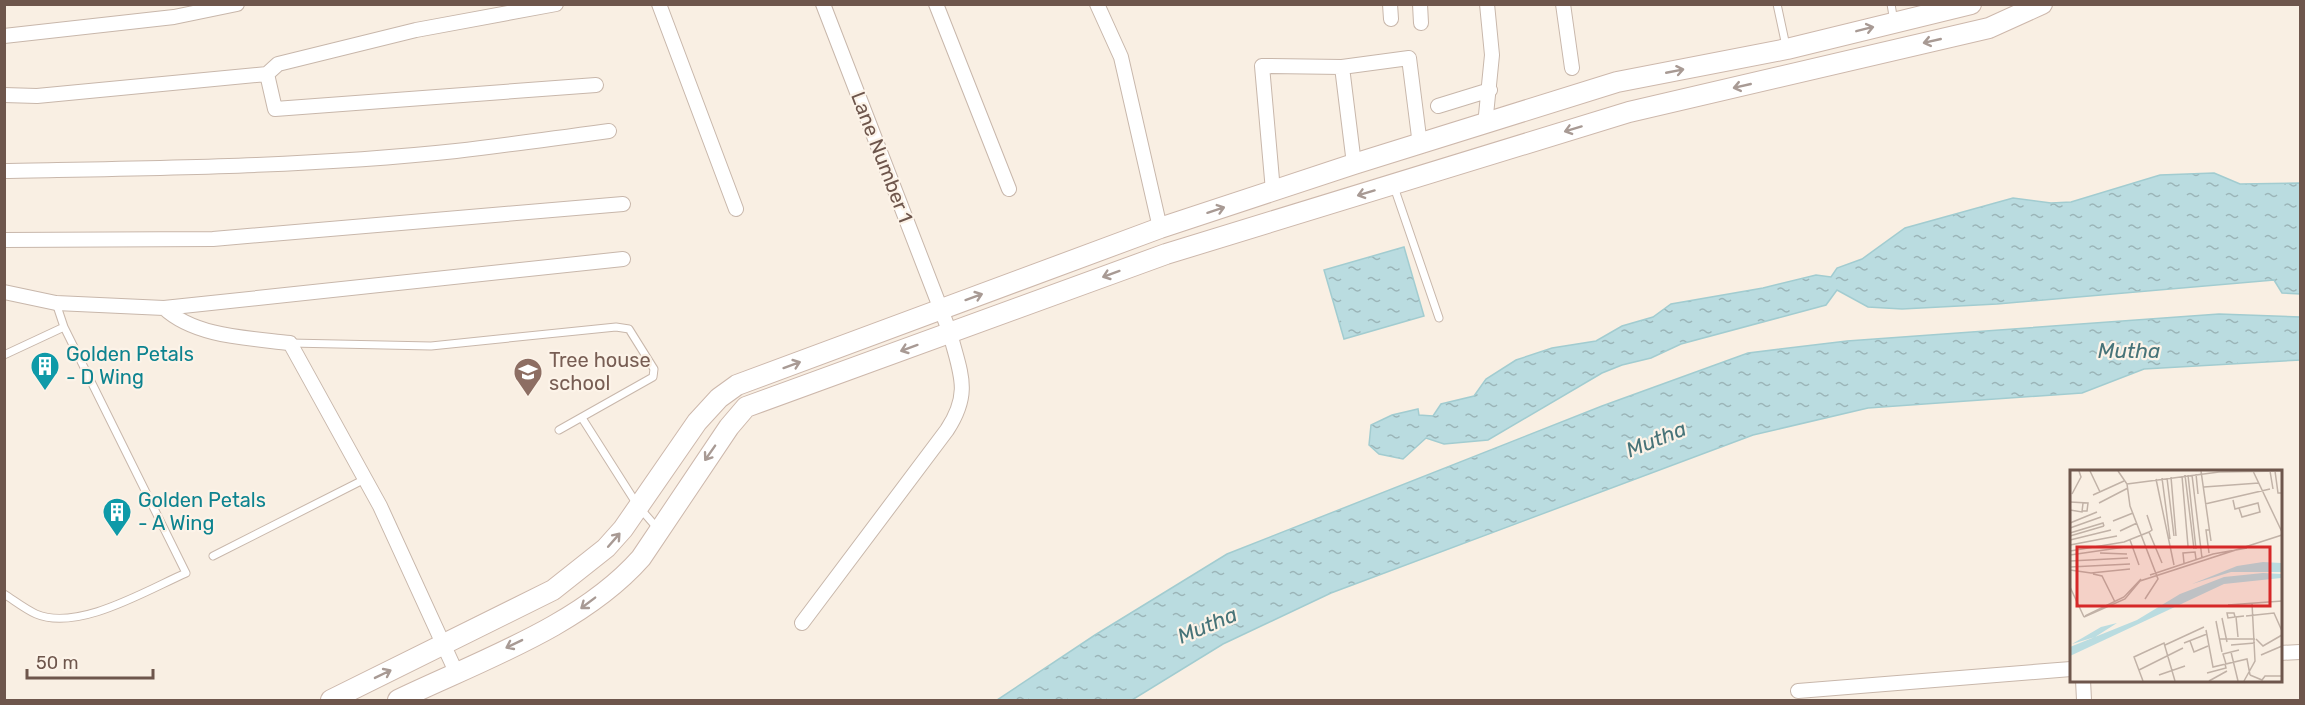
<svg xmlns="http://www.w3.org/2000/svg" width="2305" height="705" viewBox="0 0 2305 705" font-family="Rubik,sans-serif">
<style>
.water{fill:url(#water-ripples);stroke:#a2ccd0;stroke-width:1.5}
.lines{fill:none;stroke-linecap:round;stroke-linejoin:round}
.lane-casing{stroke:#c8b7ab;stroke-width:9}
.street-casing{stroke:#c8b7ab;stroke-width:16}
.secondary-casing{stroke:#cdb8ac;stroke-width:22}
.lane{stroke:#fff;stroke-width:7}
.street{stroke:#fff;stroke-width:14}
.secondary{stroke:#fff;stroke-width:20}
.oneway{stroke:#a89a94}
.labels{text-anchor:middle;dominant-baseline:central;stroke-width:4.5;stroke-linejoin:round;paint-order:stroke}
.street-label{font-size:20px;fill:#6e564c;stroke:#fcf3e8}
.culture-label{font-size:20px;fill:#0d838f;stroke:#fcf3e8;text-anchor:start}
.education-label{font-size:20px;fill:#785e54;stroke:#fcf3e8;text-anchor:start}
.water-label{font-size:21px;font-style:italic;fill:#467378;stroke:#fcf3e8}
.inset-road{fill:none;stroke:#c1b2a7;stroke-width:1.5}
.view{fill:#d62828;fill-opacity:0.15;stroke:#d62828;stroke-width:3}
.inset-edge{fill:none;stroke:#6e564c;stroke-width:3}
</style>
<defs>
<pattern id="water-ripples" width="26" height="14" patternUnits="userSpaceOnUse" patternTransform="scale(1.5)"><rect width="26" height="14" fill="#badce0"/><path d="M2 4q2-2 4 0t4 0M15 11q2-2 4 0t4 0" fill="none" stroke="#9bb5b8"/></pattern>
</defs>
<rect width="100%" height="100%" fill="#f9efe3"/>
<path class="water" d="M2214,173l26,11 60,-1v111l-18,-1 -8,-13 -277,24 -95,5 -34,-2 -31,-17 -11,15 -145,39 -30,14 -29,7 -20,8 -114,67 -44,4 -18,-6 -23,21 -24,-5 -10,-9 2,-20 21,-10 26,-6 1,6 14,1 8,-12 33,-8 12,-17 30,-19 36,-12 44,-7 26,-15 31,-9 18,-13 92,-16 53,-13 15,2 6,-9 25,-9 43,-31 108,-30 38,5 20,-1 89,-27z
M1404,247l20,69 -80,23 -20,-69z
M2219,314l81,3v43l-156,9 -62,24 -214,15 -115,27 -422,158 -108,51 -91,56h-135l98,-65 132,-81 375,-148 146,-53 99,-12z"/>
<g class="lines">
<g class="lane-casing">
<path id="lane" d="M1777,4l9,42
M1891,4l3,18
M1394,187l45,131
M290,343l141,3 185,-19 13,2 25,40 -1,8 -94,53
M4,355l60,-28
M582,418l56,88 20,23
M213,556l152,-77
M4,594c11,7 21,15 32,20 42,18 111,-24 150,-41l-122,-246 -8,-24"/>
</g>
<g class="street-casing">
<path id="street" d="M659,4l77,205
M936,4l73,185
M1097,4l24,53 39,171
M1390,4l1,15
M1420,4l1,19
M1563,4l9,64
M4,36l170,-19 63,-13
M1342,67l12,97
M267,74l8,35 321,-24
M4,95l33,1 230,-22 11,-10 138,-34 140,-26
M1438,106l52,-16
M1485,125l7,-70 -5,-51
M4,171c151,-3 302,-4 452,-20 51,-6 102,-13 153,-20
M1273,191l-11,-125 80,1 67,-9 11,87
M4,240l209,-1 410,-35
M4,292l52,11 108,5 459,-49
M164,308c31,29 85,30 126,35l90,163 76,166
M802,623l145,-193c25,-38 13,-57 3,-97l-127,-329
M2280,653l20,-1
M2083,680l1,20
M1798,691l273,-22"/>
</g>
<g class="secondary-casing">
<path id="secondary" d="M331,700l222,-110 53,-42 17,-19 74,-107 22,-24 18,-13 423,-157 194,-64 263,-82 170,-33 184,-45
M398,700c81,-39 183,-74 243,-142l88,-131 17,-20 420,-153 463,-142 360,-84 53,-24"/>
</g>
<use href="#lane" class="lane"/>
<use href="#street" class="street"/>
<use href="#secondary" class="secondary"/>
</g>
<defs><path id="oneway-shaft" d="M-6 0H5M1.5-3L5.5 0L1.5 3" fill="none" stroke-width="1.6" stroke-linecap="round" stroke-linejoin="round" transform="scale(1.5)"/></defs>
<g class="oneway">
<use href="#oneway-shaft" transform="translate(1865 29) rotate(-14)"/>
<use href="#oneway-shaft" transform="translate(1932 41) rotate(167)"/>
<use href="#oneway-shaft" transform="translate(1675 71) rotate(-11)"/>
<use href="#oneway-shaft" transform="translate(1742 86) rotate(167)"/>
<use href="#oneway-shaft" transform="translate(1573 129) rotate(163)"/>
<use href="#oneway-shaft" transform="translate(1366 193) rotate(163)"/>
<use href="#oneway-shaft" transform="translate(1216 210) rotate(-18)"/>
<use href="#oneway-shaft" transform="translate(1111 274) rotate(160)"/>
<use href="#oneway-shaft" transform="translate(974 297) rotate(-20)"/>
<use href="#oneway-shaft" transform="translate(909 348) rotate(160)"/>
<use href="#oneway-shaft" transform="translate(792 365) rotate(-20)"/>
<use href="#oneway-shaft" transform="translate(710 453) rotate(125)"/>
<use href="#oneway-shaft" transform="translate(614 540) rotate(-49)"/>
<use href="#oneway-shaft" transform="translate(588 603) rotate(143)"/>
<use href="#oneway-shaft" transform="translate(514 644) rotate(154)"/>
<use href="#oneway-shaft" transform="translate(383 674) rotate(-26)"/>
</g>
<defs>
<g id="building-pin" transform="scale(1.5)"><path d="M0 17L-7.5 6A9.5 9.5 0 1 1 7.5 6Z" fill="#0f9aa8" stroke="#fcf3e8"/><path d="M-4-6H4V6H1V3H-1V6H-4ZM-2.5-4.3h1.7v1.8h-1.7ZM.8-4.3h1.7v1.8H.8ZM-2.5-1h1.7V.8h-1.7ZM.8-1h1.7V.8H.8Z" fill="#fff"/></g>
<g id="school-pin" transform="scale(1.5)"><path d="M0 17L-7.5 6A9.5 9.5 0 1 1 7.5 6Z" fill="#8d6e63" stroke="#fcf3e8"/><path d="M0-5L7-2L0 1L-7-2ZM-4 1L0 2.5L4 1V4Q0 6-4 4Z" fill="#fff"/></g>
</defs>
<g fill-rule="evenodd">
<use href="#building-pin" x="45" y="366"/>
<use href="#school-pin" x="528" y="372"/>
<use href="#building-pin" x="117" y="512"/>
</g>
<g class="labels">
<g class="street-label">
<text transform="translate(882 157) rotate(69)">Lane Number 1</text>
</g>
<g class="culture-label">
<text x="66" y="354">Golden Petals<tspan x="66" dy="23">- D Wing</tspan></text>
<text x="138" y="500">Golden Petals<tspan x="138" dy="23">- A Wing</tspan></text>
</g>
<g class="education-label">
<text x="549" y="360">Tree house<tspan x="549" dy="23">school</tspan></text>
</g>
<g class="water-label">
<text x="2129" y="350">Mutha</text>
<text transform="translate(1656 439) rotate(-22)">Mutha</text>
<text transform="translate(1207 625) rotate(-23)">Mutha</text>
</g>
</g>
<g transform="translate(2070 470)">
<rect width="212" height="212" fill="#f9efe3"/>
<path d="M193,92l18,1v9h-50l-39,12 45,-18zM193,103l18,1v4l-57,6 -154,72v-9l67,-27 43,-26 44,-17zM47,153l-22,14 -23,7 29,-17z" fill="#badce0"/>
<path class="inset-road" d="M20,1l10,21M48,1l9,13 3,22 28,73 -13,20M131,1l10,70M183,1l29,61M200,1l3,18M205,1l3,22h4M126,4l2,20M115,5l9,74M118,5l8,74M122,5l10,83M112,6l6,70M101,7l5,59M92,8l8,61M97,8l7,58M86,9l18,86M57,14l92,-12 63,-1M134,17l55,-4M2,24l9,-17 -2,-6M23,25l31,-14M163,30l2,9 23,-6 2,9 -18,5 -3,-9M0,32l18,1 -1,8h-5M29,33l29,-15M135,34l65,-15M0,40l12,2 1,-9M43,51l20,-8M0,53l27,-11M0,58l31,-11M50,61l17,-8M79,62l13,31M0,63l33,-10 1,3M0,66l34,-10M0,70l41,-10M60,70l9,25M0,75l47,-9M0,81l54,-9 25,-10 3,-2 -5,-15M30,83l27,1M139,83l-3,-23h4M0,85l55,-8M0,91l58,-3M114,93l-1,-10 12,-1 1,7M0,97l60,-3M0,100l21,3 39,-4M23,104l9,2 13,26M80,105l63,-21 34,-6M0,117l14,30M158,135l54,-4M15,146l39,-19 17,-18M176,146l28,-3 8,18M14,147l41,-18 15,-18 142,-46M165,147l-7,1 -1,-5h7l1,4M152,148l5,24M146,151l6,31M136,160l7,37 34,-8 3,16M168,167l-2,-20 8,-1M150,169h35M186,169l7,7 19,-11M120,171l4,11 14,-6M114,173l23,-9M95,175l39,-18M161,175l24,-2M161,182l7,29M191,185l21,-9M156,194l-3,-10 16,-4M69,200l44,-22M137,203l19,-5 -1,-4M89,205l26,-9M180,205l12,5 3,-4h17M73,211l-9,-24 30,-14 11,38M139,211l18,-10M174,211l11,-20 -3,-58"/>
<path class="view" d="M7,77h193v59h-193z"/>
<rect width="212" height="212" class="inset-edge"/>
</g>
<rect width="2305" height="705" fill="none" stroke="#6e564c" stroke-width="12"/>
<path d="M27 669v9h126v-9" fill="none" stroke="#6e564c" stroke-width="3"/>
<text x="36" y="669" font-size="18" fill="#6e564c" stroke="#fcf3e8" stroke-width="4.5" paint-order="stroke">50 m</text>
</svg>
